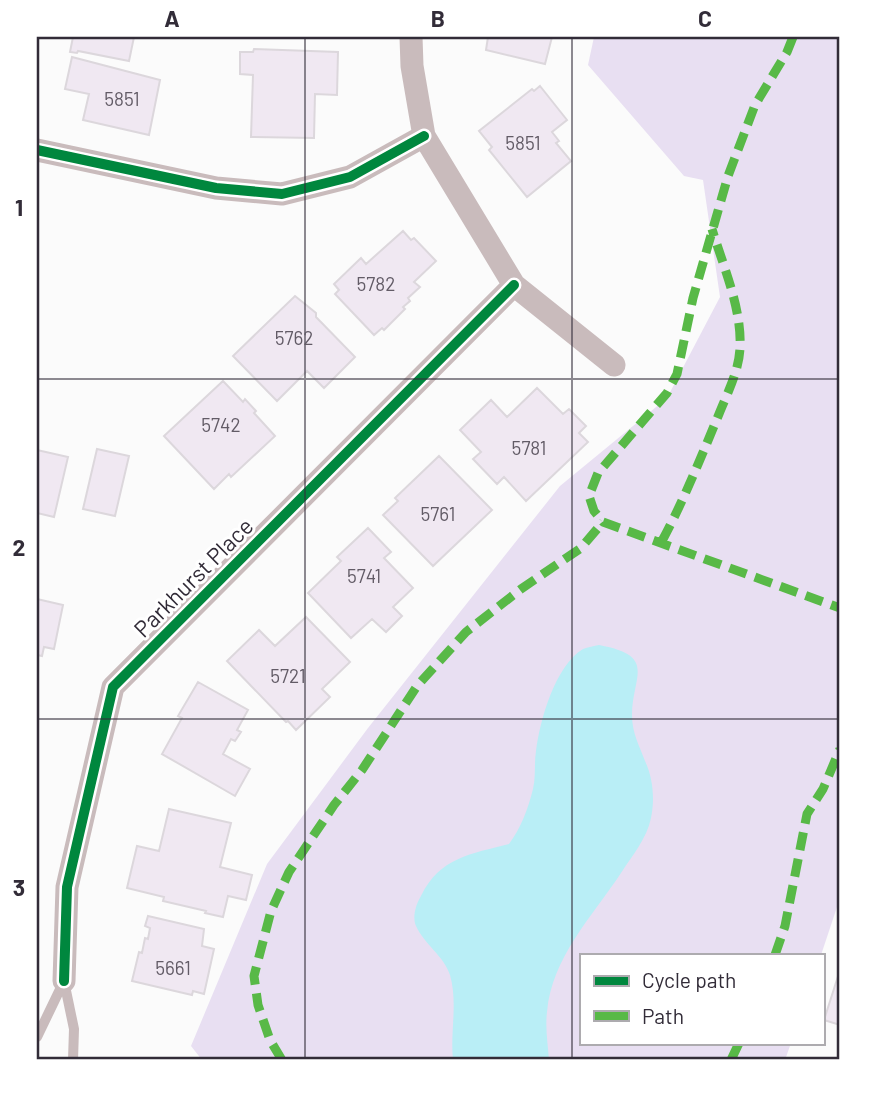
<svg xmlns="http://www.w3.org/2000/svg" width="877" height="1097" viewBox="0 0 877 1097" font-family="Barlow,sans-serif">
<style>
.green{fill:#e8dff2}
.water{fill:#b9eef6}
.building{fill:#f0e8f2;stroke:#dcd7dc;stroke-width:2}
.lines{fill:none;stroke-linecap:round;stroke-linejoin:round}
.lane{stroke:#c9bbbc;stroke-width:10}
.street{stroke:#c9bbbc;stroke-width:23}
.quiet{stroke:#58b947;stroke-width:9;stroke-dasharray:18 9;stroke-linecap:butt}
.cycleway-casing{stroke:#fff;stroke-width:15}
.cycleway{stroke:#00873e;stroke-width:10}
.grid{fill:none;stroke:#322c38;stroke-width:2;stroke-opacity:0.55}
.labels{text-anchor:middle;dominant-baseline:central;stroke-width:6;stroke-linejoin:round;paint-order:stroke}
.number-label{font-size:19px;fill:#625b66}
.street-label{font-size:23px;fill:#322c38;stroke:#fff}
.neatline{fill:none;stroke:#322c38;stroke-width:2.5}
.grid-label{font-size:23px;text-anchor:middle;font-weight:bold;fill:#322c38}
</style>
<rect width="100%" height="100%" fill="#fbfbfb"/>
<path class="green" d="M594,37h246v861l-19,57h-240v88h210l-6,17h-583l-11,-14 76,-182 101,-136 192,-242 107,-88 53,-101 -17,-117 -19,-4 -96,-111z"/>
<path class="water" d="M599,645c59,11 33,31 33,70 0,18 7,30 13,46 8,17 10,38 6,57 -4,20 -19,38 -30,55 -29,44 -69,84 -74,139 -2,16 1,33 2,48h-96c-3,-28 5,-57 -3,-85 -6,-19 -26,-31 -34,-49 -4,-9 0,-22 5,-30 19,-39 50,-42 88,-52 12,-16 19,-35 24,-55 3,-13 1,-25 3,-38 4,-31 19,-85 47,-102 5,-2 11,-3 16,-4z"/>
<path class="building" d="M73,37h61l-5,24 -51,-10 -1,2 -7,-1z
M488,37h64l-7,27 -59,-14z
M254,49l84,3 -1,43 -22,-1 -1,44 -63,-1 2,-62 -13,-1v-22h13z
M72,57l88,23 -11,55 -66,-15 6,-26 -24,-5z
M540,86l27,34 -15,12 7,9 -3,2 15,18 -44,36 -38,-47 3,-3 -13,-16 53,-42 2,2z
M403,231l8,9 3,-2 22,23 -22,21 6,5 -12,11 2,3 -7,6 2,2 -21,21 -2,-2 -8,7 -39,-41 4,-4 -5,-6 27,-26 5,6z
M295,296l21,17v4l39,40 -31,31 -17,-17 -30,30 -44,-45z
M223,381l20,21 2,-3 11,12 -2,2 21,23 -44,41 -2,-3 -15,15 -50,-53z
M537,388l26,26 6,-5 17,17 -7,7 9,9 -62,59 -22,-24 -7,7 -24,-25 8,-7 -21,-22 31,-30 16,17z
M97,449l32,7 -14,60 -32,-7z
M37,450l31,7 -14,60 -17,-4z
M439,456l53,54 -59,56 -50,-51 15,-14 -3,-3z
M368,528l23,24 -7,6 29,30 -20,19 9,9 -16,16 -14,-13 -21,19 -43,-45 33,-32 -4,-4z
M37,599l26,6 -9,44 -10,-2 -2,9 -5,-1z
M306,617l44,45 -28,27 8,8 -34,33 -8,-9 -2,1 -59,-61 32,-31 16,16z
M198,682l50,28 -11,20 4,2 -6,9 -4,-2 -8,15 27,15 -15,27 -73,-42 20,-36 -4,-2z
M169,809l62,14 -11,44 32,8 -6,25 -18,-4 -5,21 -18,-4 1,-2 -43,-10 1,-4 -37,-9 10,-42 22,5z
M148,916l56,13 -2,17 12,3 -10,45 -11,-3 -1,4 -60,-14 7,-29 3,1 3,-15 3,1 2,-11 -5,-2z
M840,970v55l-16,-5z"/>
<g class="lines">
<path class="lane" d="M64,981l10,48 -1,31
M37,1037l27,-56"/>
<path class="street" d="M411,37l1,29 12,70 90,149 100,80
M37,150l179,38 66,6 68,-17 74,-41
M64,981l3,-94 46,-200 401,-402"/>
<path class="quiet" d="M793,37l-6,15 -32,53 -27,71 -35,122 -16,76 -10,19 -69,80 -9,23 5,15 9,11 237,86
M662,541c22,-41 39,-84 57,-127 8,-20 20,-43 21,-66 2,-40 -17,-82 -28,-119
M775,955l10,-29 22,-112 16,-25 17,-40
M282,1060l-12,-20 -12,-35 -4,-29 17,-65 18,-39 45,-67 28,-35 55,-84 49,-54 55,-43 60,-41 22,-26
M731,1060l8,-17"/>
<g class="cycleway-casing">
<path id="cycleway" d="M37,150l179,38 66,6 68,-17 74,-41
M64,981l3,-94 46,-200 401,-402"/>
</g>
<use href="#cycleway" class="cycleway"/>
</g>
<path class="grid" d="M305,37v1023M572,37v1023M37,379h803M37,719h803"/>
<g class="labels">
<g class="number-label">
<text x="122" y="98">5851</text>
<text x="523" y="142">5851</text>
<text x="376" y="283">5782</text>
<text x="294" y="337">5762</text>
<text x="221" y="424">5742</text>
<text x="529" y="447">5781</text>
<text x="438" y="513">5761</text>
<text x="364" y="575">5741</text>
<text x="288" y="675">5721</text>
<text x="173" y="967">5661</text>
</g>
<g class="street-label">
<text transform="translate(193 577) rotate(-45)">Parkhurst Place</text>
</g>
</g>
<rect width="877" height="1097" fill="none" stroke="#ffffff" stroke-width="77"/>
<rect x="580" y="954" width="245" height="91" fill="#ffffff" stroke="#adabaf" stroke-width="2"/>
<rect x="594" y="976" width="35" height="10" fill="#00873e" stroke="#adabaf" stroke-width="2"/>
<text x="642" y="988" font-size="21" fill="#322c38">Cycle path</text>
<rect x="594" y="1011" width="35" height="10" fill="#58b947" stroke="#adabaf" stroke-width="2"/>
<text x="642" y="1024" font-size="21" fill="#322c38">Path</text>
<rect x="38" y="38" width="800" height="1020" class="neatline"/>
<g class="grid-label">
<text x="172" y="27">A</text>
<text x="438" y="27">B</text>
<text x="705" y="27">C</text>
<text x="19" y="216">1</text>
<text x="19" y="556">2</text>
<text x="19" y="896">3</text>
</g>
</svg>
